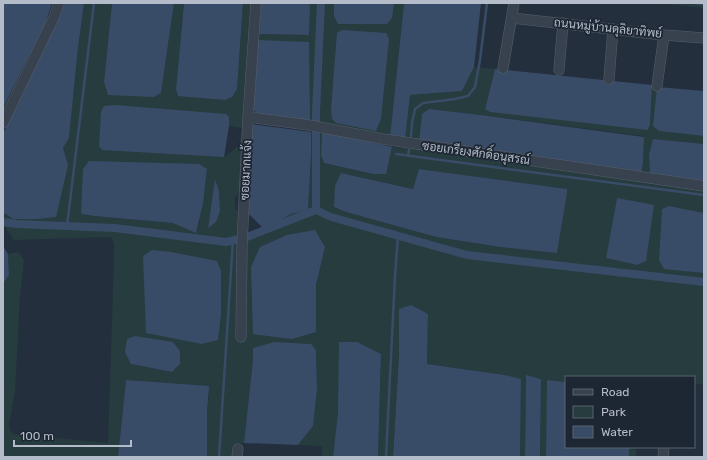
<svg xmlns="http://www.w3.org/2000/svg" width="707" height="460" viewBox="0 0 707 460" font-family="Rubik,Sarabun,sans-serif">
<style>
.green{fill:#263c3f;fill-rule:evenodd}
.water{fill:#394c67}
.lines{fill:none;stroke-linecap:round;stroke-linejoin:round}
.stream{stroke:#394c67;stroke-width:2.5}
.canal{stroke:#394c67;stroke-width:8}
.minor-casing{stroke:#565f6c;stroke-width:11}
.minor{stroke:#38414e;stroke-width:10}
.labels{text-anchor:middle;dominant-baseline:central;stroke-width:3.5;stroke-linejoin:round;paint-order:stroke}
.street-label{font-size:12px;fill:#b4bcc9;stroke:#1d2633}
</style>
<rect width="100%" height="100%" fill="#242f3e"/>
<path class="green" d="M84,3h28l-8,79 57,11 13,-90h10l-8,86 61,-1 6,-85h11l-12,189 -7,5v12l5,3 7,19 4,2 21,-8 19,-11 17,-5 3,-54v-23l11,1 -1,22 3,8 49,11 17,-21 2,-6 28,2 284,42v22l-35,-7 21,65 14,2v112l-10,-2v-6h-128v5l-18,-2 -2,77h-6l1,-78 -15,-4 -1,82h-5l1,-77 -16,-5 -78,-11 1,-50 -29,-4v45l-6,102h-15l3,-103 -43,58 -5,45h-11v-11l-24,-1 15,-19 4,-36 -1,-40 -63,-2v11l-9,84h-7l-3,14h-27v-44l2,-20 -83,-13 -8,77h-115v-173l6,-9 -1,-21 10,-2 6,8 -4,36 -5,94 -6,36 3,8 34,3 62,6 5,-151 1,-48 -3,-7 -97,3 -9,-13h-2v-13h3l8,5 54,-54 -5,-17 6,-10 9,-90zM229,117v9l13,2 -2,17 -16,12zM207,169l-4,35 -6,28 -24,-9 -79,-7 -13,-2zM419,169l147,20 1,4 -10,59 -57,-5 -64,-10 -90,-25 -12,-5 7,-34 73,16zM215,180l4,11 1,20 -12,17zM617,198l20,67 -31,-7zM260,247h65l-9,38v47zM221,271v44l-3,24zM173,342l7,9v13l-8,8 -41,-8z
M309,3h95l-14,134 -68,-15 -12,-1 -52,-81 1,-6 50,1 1,-28z
M658,3h46v5z
M474,67l21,2 -10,40 165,15 2,-39 5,2 2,44 45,5v8l-51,-5 -4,15 1,20 -9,-1 2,-10 1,-27 -163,-21 -52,-6 -10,33 -14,-2 5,-45 52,-4z
M629,447h7v10h-7z"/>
<path class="water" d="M3,3h49l-7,21 -42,84z
M64,3h20l-6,45 -9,90 -6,10 5,17 -12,52 -19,2h-24l-7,-5h-3v-80l55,-116z
M112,3h62l-13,90 -7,4 -46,-2 -4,-13z
M184,3h59l-6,86 -5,8 -7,3 -47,-4 -2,-7z
M261,3h48l1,4 -1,28 -50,-1z
M334,3h60l-2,15 -5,6h-49l-4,-8z
M404,3h77l-7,64 -12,24 -52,4 -5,45 -15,-3z
M342,30l44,3 3,6 -8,80 -5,12 -40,-8 -4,-4 -1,-10 6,-76z
M258,40l51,2 1,79 -51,-5 -3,-3 -3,-4z
M495,69l157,16 -2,39 -2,6 -158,-18 -5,-3z
M657,87l47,4v45l-45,-5 -6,-5z
M115,105l111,9 3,3v9l-5,31 -122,-7 -3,-4 2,-34 3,-6z
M429,109l52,6 163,22 -1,26 -2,10 -222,-31 3,-28z
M251,124l60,8v23l-3,55 -17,4 -19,11 -9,3 -16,-16z
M322,133l20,3 50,11 -6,27h-13l-49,-11 -3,-8z
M653,139l51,5v37l-54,-7 -1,-20z
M89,161l110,3 8,5 -4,35 -7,29 -23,-10 -79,-7 -13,-2 2,-45z
M419,169l148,20v4l-10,60 -57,-6 -64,-10 -90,-25 -12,-5 1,-21 6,-13 72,16z
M215,179l4,12 1,20 -4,11 -8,6z
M617,198l37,7 -8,56 -9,4 -31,-7z
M669,206l35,7v60l-40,-4 -5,-9 3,-51z
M315,230l10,17 -9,38v47l-24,7 -39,-5 -2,-67 9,-20 27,-12z
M3,246l5,8 1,21 -6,9v2z
M152,250l19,2 46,9 4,10v44l-3,25 -16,4 -56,-11 -3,-77z
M411,305l17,9 -1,50 78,11 16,4 -1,78h-127l6,-102v-46z
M135,336l38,6 7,9v13l-8,8 -41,-8 -6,-12 2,-13z
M274,342l37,2 5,6 1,40 -4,36 -15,19 -54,-2 9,-84v-11z
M339,342h18l24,12 -3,103h-45l5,-45z
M526,375l15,4 -1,78h-15z
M126,380l83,6 -2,27v44h-89z
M547,380l19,2v65h63v10h-83z"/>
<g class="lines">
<path class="stream" d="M695,3l9,1
M411,136l1,-13 3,-14 8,-6 32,-4 13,-3 7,-9 5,-27 7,-57
M396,154l308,41
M408,156l1,-6
M67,226l27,-223
M219,457l14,-217
M386,457l9,-181 3,-40"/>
<path class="canal" d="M321,3l-5,109v98l15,7 136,38 237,27
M3,222l14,2 98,4 111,14 21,-5 69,-27"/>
<g class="minor-casing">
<path id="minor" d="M512,18l152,17 40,3
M503,68l11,-65
M559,70l4,-47
M609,79l4,-50
M657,86l7,-51
M248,117l60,8 75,14 321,47
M3,123l51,-106 5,-14
M241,337l1,-92 6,-128 8,-114
M237,457l1,-8
M663,457l1,-10"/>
</g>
<use href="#minor" class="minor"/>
</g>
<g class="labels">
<g class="street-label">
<text transform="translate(608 28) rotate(6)">ถนนหมู่บ้านดุลิยาทิพย์</text>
<text transform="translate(476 153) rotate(8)">ซอยเกรียงศักดิ์อนุสรณ์</text>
<text transform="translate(246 170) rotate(-87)">ซอยมากแจ้ง</text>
</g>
</g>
<rect width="707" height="460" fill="none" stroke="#b4bcc9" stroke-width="8"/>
<rect x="565" y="376" width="130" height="72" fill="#1d2633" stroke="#59626f"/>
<rect x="573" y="389" width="20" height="6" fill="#38414e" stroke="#59626f"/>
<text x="601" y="396" font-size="12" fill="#b4bcc9">Road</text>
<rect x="573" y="406" width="20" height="12" fill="#263c3f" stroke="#59626f"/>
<text x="601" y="416" font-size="12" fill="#b4bcc9">Park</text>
<rect x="573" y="426" width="20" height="12" fill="#394c67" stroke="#59626f"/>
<text x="601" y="436" font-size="12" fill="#b4bcc9">Water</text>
<path d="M14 440v6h117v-6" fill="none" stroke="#b4bcc9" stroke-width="2"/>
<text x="20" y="440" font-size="12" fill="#b4bcc9" stroke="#1d2633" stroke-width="3" paint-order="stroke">100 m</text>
</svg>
